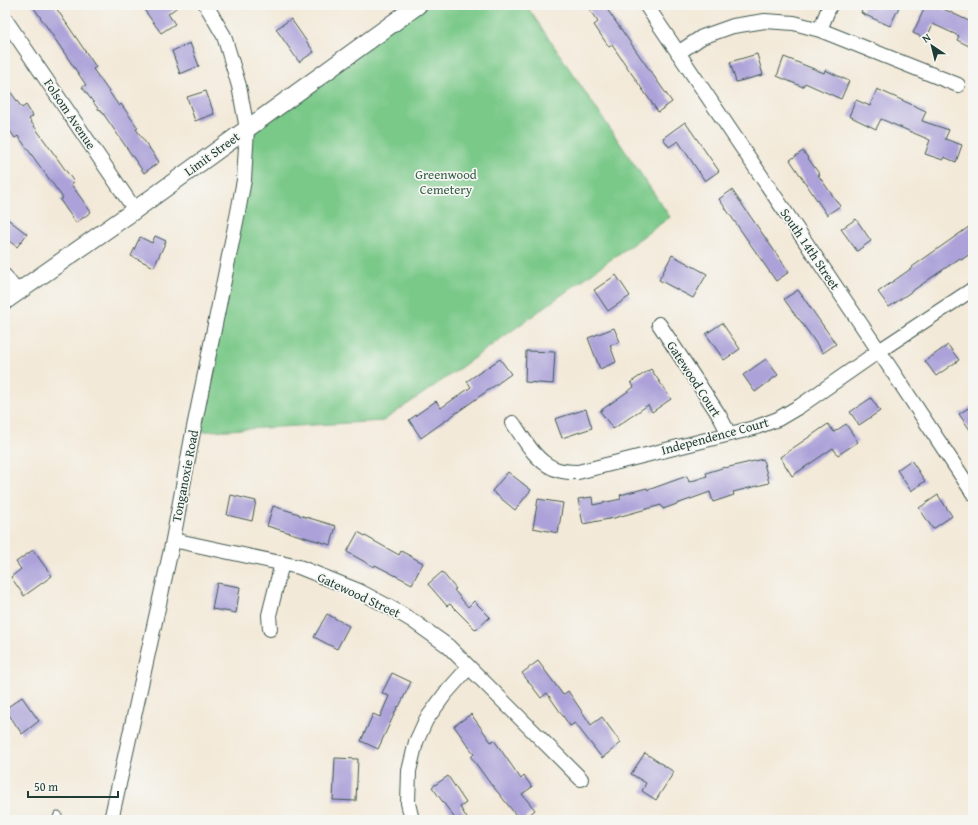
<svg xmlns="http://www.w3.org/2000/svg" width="978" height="825" viewBox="0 0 978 825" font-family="'Gentium Book Plus',serif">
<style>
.green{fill:#7ac989;stroke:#4c835e}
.building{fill:#aca2d9}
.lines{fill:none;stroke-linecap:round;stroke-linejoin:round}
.service-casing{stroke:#3f574d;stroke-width:9}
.minor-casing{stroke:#3f574d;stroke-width:16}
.tertiary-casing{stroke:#3f574d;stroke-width:19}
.service{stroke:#fff;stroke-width:7}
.minor{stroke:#fff;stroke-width:14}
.tertiary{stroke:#fff;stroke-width:17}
.labels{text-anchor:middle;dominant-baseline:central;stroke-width:3.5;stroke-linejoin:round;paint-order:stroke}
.street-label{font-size:13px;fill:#1f3d34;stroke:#f6f6f2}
.park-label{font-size:13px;fill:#366049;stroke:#f6f6f2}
</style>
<rect width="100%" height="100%" fill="#f6f6f2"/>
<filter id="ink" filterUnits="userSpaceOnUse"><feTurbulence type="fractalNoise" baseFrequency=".025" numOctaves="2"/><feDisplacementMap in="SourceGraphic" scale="8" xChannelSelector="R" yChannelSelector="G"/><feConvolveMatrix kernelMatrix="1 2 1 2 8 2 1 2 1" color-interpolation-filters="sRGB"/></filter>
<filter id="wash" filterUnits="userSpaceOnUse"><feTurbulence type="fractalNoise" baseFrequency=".012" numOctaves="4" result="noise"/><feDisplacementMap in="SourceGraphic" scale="16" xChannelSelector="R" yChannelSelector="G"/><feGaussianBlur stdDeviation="0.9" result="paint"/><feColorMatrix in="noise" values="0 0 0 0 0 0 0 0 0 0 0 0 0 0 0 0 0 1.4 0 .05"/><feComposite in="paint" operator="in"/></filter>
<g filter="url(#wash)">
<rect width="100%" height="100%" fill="#f3e9d8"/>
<path class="green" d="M418,5h108l144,212 -217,156 -70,48 -190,11 54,-303z"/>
<g id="blocks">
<path class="building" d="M32,5h22l42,62 -3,2 26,37 2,-2 17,24 -2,1 23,33 -15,11 -44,-64 -1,1 -17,-23 4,-2z
M154,5h26l-12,9 7,10 -14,9 -16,-22z
M586,5h18l68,97 -14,10 -46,-67 -3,2 -15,-22 4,-3z
M864,5h36l-10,21 -29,-13z
M926,5h9l38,18v25l-16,-8 2,-4 -26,-12 -7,15 -13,-6z
M291,19l23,33 -15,10 -23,-33z
M190,43l9,23 -19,8 -8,-23z
M757,54l6,21 -27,7 -6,-20z
M784,57l40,16 1,-3 24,11 -8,18 -36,-16 -2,4 -26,-11z
M5,84l17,24 4,-3 7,11 -4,3 45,63 -3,2 20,28 -15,11 -16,-23 3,-2 -24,-33 -21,-29 -3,2 -10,-14z
M877,89l49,22 -4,10 27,9 -4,9 17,6 -6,17 -12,-5 -1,3 -18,-6 5,-14 -49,-21 -5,10 -27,-13 7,-16 14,6z
M206,91l8,23 -19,7 -8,-24z
M685,122l34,49 -14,10 -27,-40 -9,6 -6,-9z
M803,151l17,24h-2l22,31 -13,9 -37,-55z
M732,190l57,82 -13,9 -57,-82z
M5,217l22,17 -10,13 -12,-9z
M856,219l15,22 -14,10 -16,-22z
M973,224v28l-12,8 -1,-2 -71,49 -11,-15 34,-24v-1z
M155,236l11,5 -12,26 -23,-11 9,-19 12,6z
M672,255l35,19 -14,24 -34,-18z
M616,275l14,21 -22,15 -14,-21z
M798,290l38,54 -13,9 -24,-34h-1l-14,-20z
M722,323l18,26 -16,11 -18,-26z
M614,328l6,14 -10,3 6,17 -16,7 -12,-31z
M948,345l11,15 -23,16 -11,-15z
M526,351l29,1 -2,32 -28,-2z
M500,359l11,15 -90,64 -12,-18 27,-19 5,7 30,-21 -4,-6z
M766,359l12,16 -23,17 -12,-17z
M651,369l20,30 -19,13 -4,-7 -35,24 -13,-18 34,-24 -3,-5z
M871,398l9,13 -21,14 -9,-13z
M973,405v29l-14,-20z
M586,409l6,19 -30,10 -7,-19z
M828,424l6,8 12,-8 12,18 -20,13 -5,-7 -41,28 -12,-19z
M763,459l6,24 -36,9 1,3 -21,7 -3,-10 -47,17 -2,-4 -47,13 -31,6 -5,-25 14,-2 1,8 28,-6 -1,-4 27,-7 1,2 39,-14 2,6 18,-6 -1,-3 19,-6v1z
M911,460l14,21 -14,10 -14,-21z
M508,472l23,18 -16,20 -23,-19z
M231,495l25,6 -4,20 -25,-6z
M938,495l14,21 -19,13 -14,-21z
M538,499l25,4 -5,30 -25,-5z
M273,506l26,8v1l37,11 -5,19 -64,-19z
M358,532l41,23 2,-4 22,12 -11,21 -37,-19 -1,2 -27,-15z
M33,550l19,26 -28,20 -13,-19 10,-8 -5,-7z
M442,572l14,17 -2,1 14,17 6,-6 16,16 -14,13 -26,-26 -3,2 -19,-22z
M217,583l23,4 -4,26 -24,-4z
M327,614l22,12 -12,23 -23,-12z
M538,661l25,34 5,-4 23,34 11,-8 19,26 -19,15 -27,-35 -5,3 -23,-33 -6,5 -19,-25z
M392,673l19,9 -12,25 -1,-1 -20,43 -17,-8 12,-27 7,3 9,-21 -7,-3z
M22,697l17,24 -17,13 -17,-25z
M471,714l20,28 3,-2 27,39 3,-3 8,11 -10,7 13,16 -12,10h-3l-28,-35v1l-21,-29 3,-3 -20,-28z
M645,753l29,19 -18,28 -14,-9 4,-8 -15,-9z
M335,758l23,1 -2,42 -23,-1z
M448,776l18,27 -6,4 8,13h-12l-24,-33z"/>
</g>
</g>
<g filter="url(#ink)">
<use href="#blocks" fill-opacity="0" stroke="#3f574d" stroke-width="1"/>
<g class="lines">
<g class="service-casing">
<path id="service" d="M56,820l2,-5"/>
</g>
<g class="minor-casing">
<path id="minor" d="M646,5l233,346 94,142
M5,19l130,191
M820,30l10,-25
M678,53l24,-16 31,-11 32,-5 29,2 26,7 138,55
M5,276l12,16
M659,324l60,91 10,19
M513,423c11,16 22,37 40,45 8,4 16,4 25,4l176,-44 24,-9 22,-13 79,-55 94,-62
M173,540l126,27 60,24 34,18 20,12 35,25 133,133
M270,629l-1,-14 13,-52
M111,820l61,-275 21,-113 45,-220 6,-32 3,-51 -8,-43 -15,-50 -18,-31
M412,820l-4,-17 1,-32 7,-29 10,-22 19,-26 24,-27"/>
</g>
<g class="tertiary-casing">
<path id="tertiary" d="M5,301l130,-91 283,-205"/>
</g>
<use href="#service" class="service"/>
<use href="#minor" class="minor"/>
<use href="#tertiary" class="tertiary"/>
</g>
</g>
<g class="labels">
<g class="street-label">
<text transform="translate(70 114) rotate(56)">Folsom Avenue</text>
<text transform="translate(212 154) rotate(-36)">Limit Street</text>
<text transform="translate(810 249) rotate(56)">South 14th Street</text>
<text transform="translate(694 379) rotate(57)">Gatewood Court</text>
<text transform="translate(715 436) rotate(-15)">Independence Court</text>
<text transform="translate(185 476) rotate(-79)">Tonganoxie Road</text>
<text transform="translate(359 595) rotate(25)">Gatewood Street</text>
</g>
<g class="park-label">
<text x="446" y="174">Greenwood<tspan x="446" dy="15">Cemetery</tspan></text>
</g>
</g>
<rect width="978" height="825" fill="none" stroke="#f6f6f2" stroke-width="20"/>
<g transform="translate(932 46) rotate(325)" stroke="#f6f6f2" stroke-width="3" paint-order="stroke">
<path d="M0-3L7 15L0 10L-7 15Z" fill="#1f3d34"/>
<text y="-6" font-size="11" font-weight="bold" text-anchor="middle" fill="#1f3d34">N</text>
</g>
<path d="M28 791v6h90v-6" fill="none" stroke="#1f3d34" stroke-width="2"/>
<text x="34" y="791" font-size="12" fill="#1f3d34" stroke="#f6f6f2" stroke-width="3" paint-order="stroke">50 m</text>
</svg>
